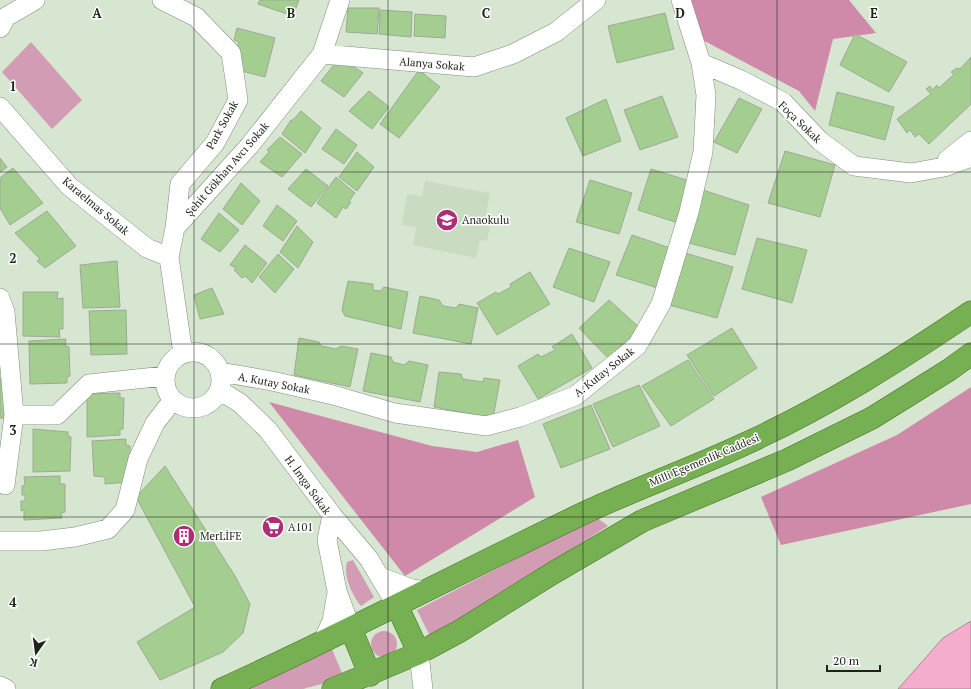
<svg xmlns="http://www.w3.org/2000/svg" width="971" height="689" viewBox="0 0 971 689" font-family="'PT Serif',serif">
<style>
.built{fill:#c9dcc1}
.green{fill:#d29db4}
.forest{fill:#cf89a9}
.water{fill:#f5adcd;stroke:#b48397}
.building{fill:#a4cd90;stroke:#9daa96}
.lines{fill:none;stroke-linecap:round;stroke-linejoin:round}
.minor-casing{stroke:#818e7b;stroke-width:20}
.trunk-casing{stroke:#417122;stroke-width:23}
.minor{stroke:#fff;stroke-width:19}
.trunk{stroke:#77b052;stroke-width:22}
.grid{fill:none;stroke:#1d221a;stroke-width:1;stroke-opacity:0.55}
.labels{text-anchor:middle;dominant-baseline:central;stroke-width:3;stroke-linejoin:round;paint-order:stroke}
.street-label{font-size:11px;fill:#1d221a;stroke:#fff}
.poi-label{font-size:11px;fill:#1d221a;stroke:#fff;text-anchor:start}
.grid-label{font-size:13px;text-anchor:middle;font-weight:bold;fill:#1d221a;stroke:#fff;stroke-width:3;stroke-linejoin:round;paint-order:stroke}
</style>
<rect width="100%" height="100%" fill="#d7e6d1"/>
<path class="built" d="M425,181l65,12 -4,21 6,1 -5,26 -7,-1 -4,18 -63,-13 3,-18 -14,-2 5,-31 15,2z"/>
<path class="green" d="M31,42l51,58 -30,29 -50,-57z
M596,517l12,9 -177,112 -14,-28z
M353,560l21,37 -13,9c-9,-11 -18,-30 -14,-44z
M371 644a13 13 0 1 1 26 0a13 13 0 1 1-26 0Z
M332,649l12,29 -41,11h-60z"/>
<path class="forest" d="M686,0h163l27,33 -43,6 -18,72 -16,-20 -102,-54z
M971,387v117l-190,41 -20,-48 136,-62z
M269,402l163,44 45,6 41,-12 17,57 -130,79z"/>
<path class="water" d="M971,621v68h-73l45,-51z"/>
<path class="building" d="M260,0h39l-6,16 -35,-12z
M348,8h31l-2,26 -31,-2z
M380,10l32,2 -1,25 -32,-3z
M665,13l9,36 -57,14 -9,-37z
M415,14l31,2 -1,22 -31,-2z
M237,28l38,10 -10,39 -35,-9 9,-26 -5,-2z
M855,34l52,28 -18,30 -49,-27z
M340,57l23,16 -19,24 -23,-16z
M971,57v47l-42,40 -10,-10 -4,3 -5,-7 -3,3 -10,-14 34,-25 -5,-5 4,-3 2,4 5,-5 2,3 15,-14 -3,-2 6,-4 3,1z
M419,70l21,17 -41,51 -19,-14z
M369,91l20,16 -17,22 -23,-18z
M837,92l57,15 -9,33 -56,-15z
M662,96l16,41 -38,13 -16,-40z
M739,98l23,11 -25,44 -23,-11z
M606,99l15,42 -38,15 -17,-38z
M301,111l20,17 -16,25 -23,-19 9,-14h2z
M336,129l21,16 -13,19 -22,-15z
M280,137l22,17 -20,23 -22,-15 9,-10 -2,-2z
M785,151l50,14 -15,52 -52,-14z
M357,152l17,15 -17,24 -18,-14z
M0,158l7,9 -7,5z
M13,168l30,35 -33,22 -10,-17v-30z
M306,169l22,17 -17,21 -23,-18z
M651,169l42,13 -15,41 -40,-13z
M336,177l19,16 -6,8 2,1 -5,7 -3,-2 -7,11 -19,-15z
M590,180l42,13 -13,41 -43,-12z
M241,183l19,18 -18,24 -19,-16z
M703,190l46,15 -14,50 -50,-13z
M277,205l20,16 -14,20 -20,-15z
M47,211l29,35 -31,22 -8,-7 3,-2 -25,-26z
M219,213l20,17 -19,22 -19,-13z
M297,226l16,16 -15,26 -18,-16z
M632,235l38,13 -12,40 -42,-13z
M757,238l50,12 -15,53 -50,-14z
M245,245l22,18 -15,20 -7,-7 -3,2 -8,-8 2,-2 -6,-3z
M569,248l41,14 -16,40 -41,-15z
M685,253l48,14 -16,51 -48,-13z
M278,254l16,15 -19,24 -16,-16z
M117,261l3,46 -37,1 -3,-43z
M530,272l20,32 -53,31 -20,-32 19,-11 2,2 13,-7 -1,-3z
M348,281l25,3v6l7,1 4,-4 24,5 -7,37 -56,-13 -3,-6z
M212,288l12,26 -24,5 -6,-24z
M23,292h35l-1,7 6,-1v31h-4l1,8 -37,-1z
M420,296l19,4 4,6 13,2 3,-4 19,4 -7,36 -58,-11z
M609,300l31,28 -32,30 -29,-30z
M126,310l1,44 -36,1 -2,-44z
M732,328l25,40 -43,28 -27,-41z
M572,334l20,34 -54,31 -20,-33 20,-12 3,3 14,-7 -3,-3z
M299,338l20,4 2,4 15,3 5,-3 17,3 -8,38 -56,-12z
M66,339l-1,7 4,1 1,29 -3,1v6l-37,1 -1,-43z
M371,353l20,4 2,5 11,3 5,-4 19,4 -8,37 -57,-11z
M688,360l26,39 -43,27 -29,-40z
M439,372l22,2 2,5 20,3 1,-4 16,2 -7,38 -59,-11z
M0,378h5l2,40h-7z
M639,385l21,41 -47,21 -20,-43z
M120,393v5h4l-1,31h-3v6l-33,2v-43z
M591,405l19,44 -49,19 -18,-44z
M33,429l35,3v4l3,1 -1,34 -37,1z
M126,439v6l4,1 -1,36 -24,2v-7l-11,-1 -2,-35z
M165,466l70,110 15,28 -7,29 -20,19 -63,28 -23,-38 58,-35 -59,-110z
M60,476v8h5v28l-4,1 1,5 -38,2v-10l-3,1v-10h4v-6h-3v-9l3,-1 -1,-8z"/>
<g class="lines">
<g class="minor-casing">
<path id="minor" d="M162,0l34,17 35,36 7,47 -23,43 -35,41 -5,44
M0,28l6,-11 29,-17
M322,54l152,13 39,-13 43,-22 40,-32
M701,63l40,17 42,22 37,39 34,25 57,7 33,-6 27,-10
M0,107l69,79 78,62 22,9
M947,160l24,-19
M0,298l5,14 9,103 -9,70
M165 380a28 28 0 1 1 56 0a28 28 0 1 1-56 0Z
M183,354l-14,-97 6,-29 75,-83 72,-91 18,-54
M220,372l52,9 61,14 62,18 91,13 34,-9 55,-21 62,-50 24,-42 28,-92 14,-60 3,-57 -5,-32 -20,-63
M219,390l21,13 28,27 64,85 37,44 28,47
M14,415h43l32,-31 76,-8
M332,515l-5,25 10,51 14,38
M0,541h41l34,-4 33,-8 17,-19 13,-51 17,-36 18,-23
M380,577l32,12 15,2
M322,643l10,-22 5,-28
M419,653l4,36
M0,686l6,3"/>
</g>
<g class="trunk-casing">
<path id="trunk" d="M397,606l22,47
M351,629l19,46
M222,689c122,-55 240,-118 360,-175 55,-26 112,-46 167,-72 78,-36 151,-82 222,-130
M333,689l86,-36 41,-22 93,-58 89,-52 145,-61 85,-42 77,-48 22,-16"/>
</g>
<use href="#minor" class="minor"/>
<use href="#trunk" class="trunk"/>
</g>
<path class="grid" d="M194,0v689M388,0v689M583,0v689M777,0v689M0,172h971M0,344h971M0,517h971"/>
<defs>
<g id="school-disc" transform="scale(1.15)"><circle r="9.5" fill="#af2c76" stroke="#fff"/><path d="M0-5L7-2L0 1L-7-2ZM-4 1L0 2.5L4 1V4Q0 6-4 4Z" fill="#fff"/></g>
<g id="supermarket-disc" transform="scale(1.15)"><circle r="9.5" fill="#af2c76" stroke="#fff"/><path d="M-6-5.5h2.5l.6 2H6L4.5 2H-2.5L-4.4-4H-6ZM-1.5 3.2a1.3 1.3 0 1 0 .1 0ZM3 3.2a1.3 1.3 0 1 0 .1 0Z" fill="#fff"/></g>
<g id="building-disc" transform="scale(1.15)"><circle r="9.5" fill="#af2c76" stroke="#fff"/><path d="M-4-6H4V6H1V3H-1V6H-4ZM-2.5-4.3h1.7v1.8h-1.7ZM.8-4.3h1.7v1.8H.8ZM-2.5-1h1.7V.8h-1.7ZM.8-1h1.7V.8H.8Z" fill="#fff"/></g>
</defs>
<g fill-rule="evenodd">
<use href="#school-disc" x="447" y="220"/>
<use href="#supermarket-disc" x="273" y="527"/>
<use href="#building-disc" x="184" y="536"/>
</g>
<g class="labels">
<g class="street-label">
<text transform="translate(432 64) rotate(5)">Alanya Sokak</text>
<text transform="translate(800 122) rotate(44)">Foça Sokak</text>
<text transform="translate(222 125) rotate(-61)">Park Sokak</text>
<text transform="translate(227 169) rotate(-49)">Şehit Gökhan Avcı Sokak</text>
<text transform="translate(96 206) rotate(40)">Karaelmas Sokak</text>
<text transform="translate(604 372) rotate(-38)">A. Kutay Sokak</text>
<text transform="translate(274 383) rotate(11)">A. Kutay Sokak</text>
<text transform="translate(704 460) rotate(-23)">Milli Egemenlik Caddesi</text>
<text transform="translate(308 485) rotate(54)">H. İmga Sokak</text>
</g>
<g class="poi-label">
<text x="462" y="220">Anaokulu</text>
<text x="288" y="527">A101</text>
<text x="200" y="536">MerLİFE</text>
</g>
</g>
<g class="grid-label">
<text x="97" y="18">A</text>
<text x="291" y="18">B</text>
<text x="486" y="18">C</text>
<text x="680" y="18">D</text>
<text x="874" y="18">E</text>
<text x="13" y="91">1</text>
<text x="13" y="263">2</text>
<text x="13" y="435">3</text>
<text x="13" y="607">4</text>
</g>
<g transform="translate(36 653) rotate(194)" stroke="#ffffff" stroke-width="3" paint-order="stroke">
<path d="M0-3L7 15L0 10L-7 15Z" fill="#1d221a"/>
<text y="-6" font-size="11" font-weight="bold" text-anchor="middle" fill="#1d221a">K</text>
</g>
<path d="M827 665v6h53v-6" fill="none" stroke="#1d221a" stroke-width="2"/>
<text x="833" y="665" font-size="12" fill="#1d221a" stroke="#ffffff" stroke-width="3" paint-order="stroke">20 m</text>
</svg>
